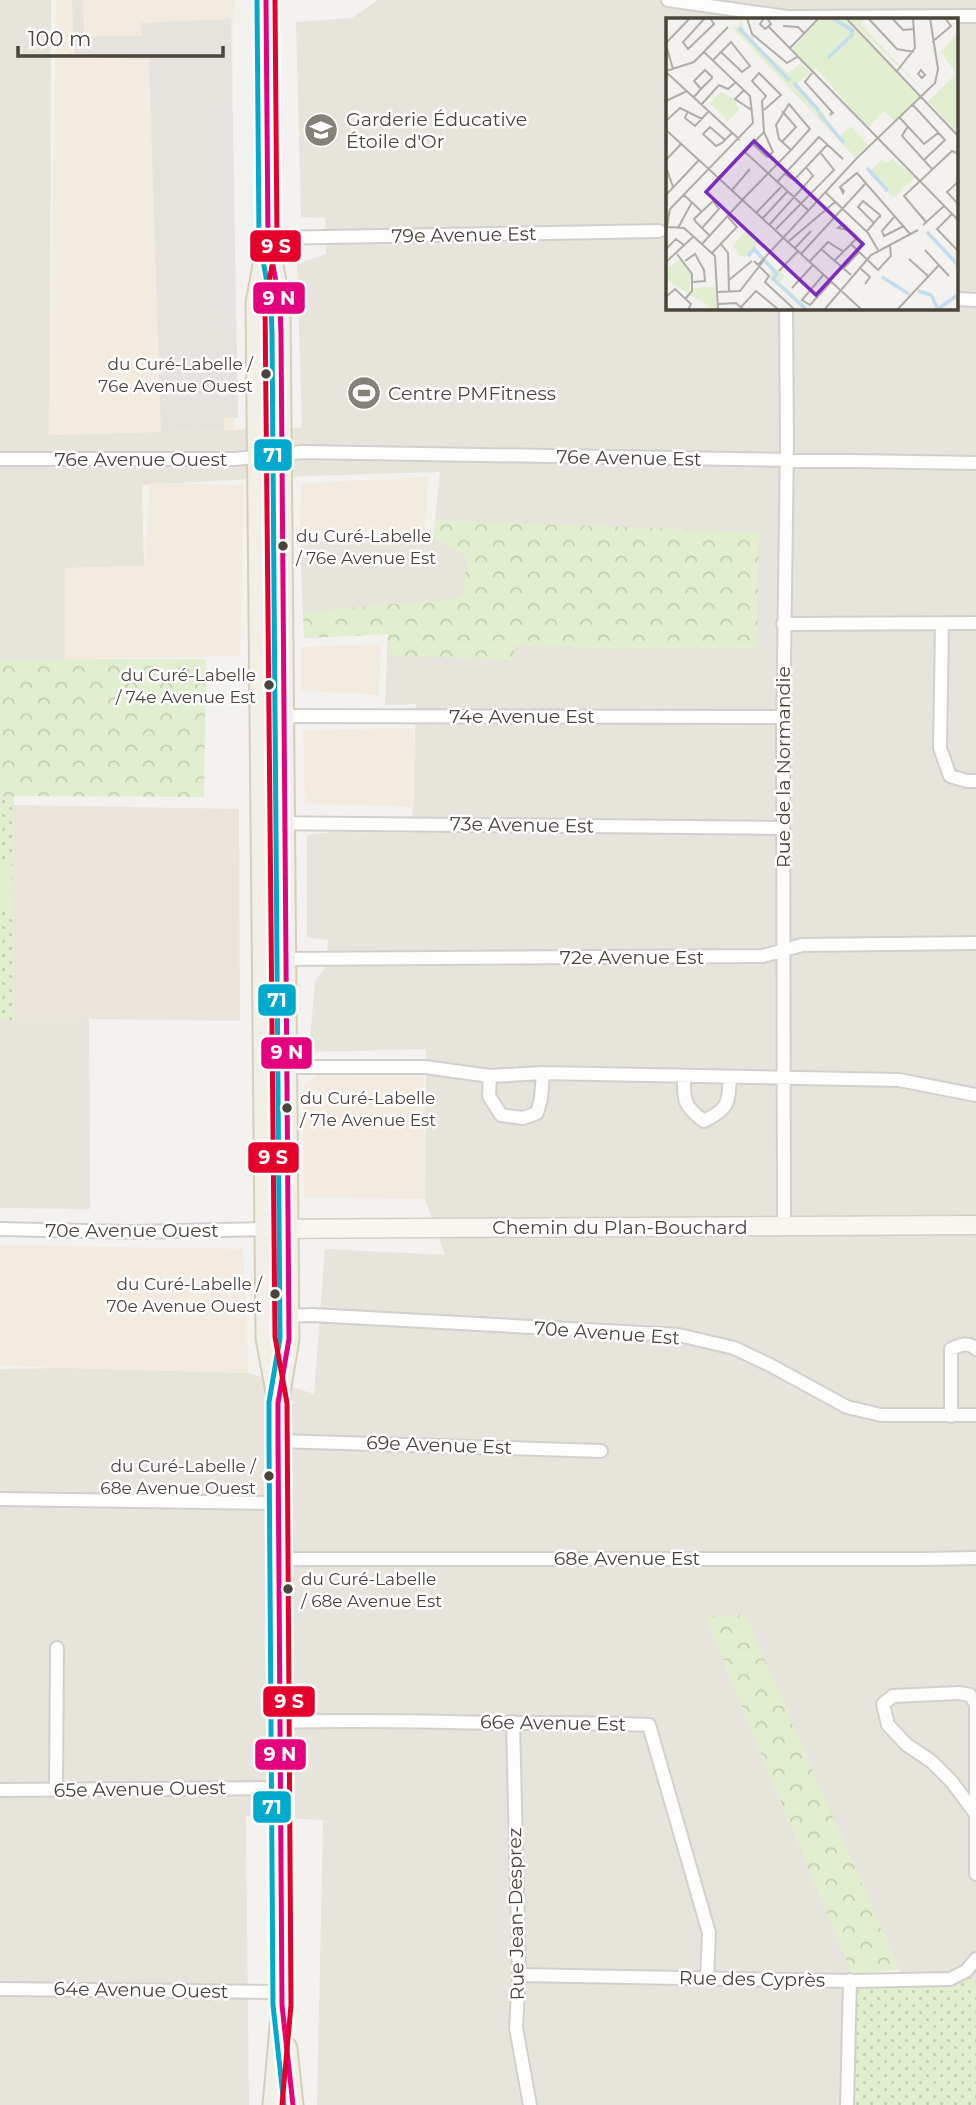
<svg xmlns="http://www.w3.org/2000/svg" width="976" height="2105" viewBox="0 0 976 2105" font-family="Montserrat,sans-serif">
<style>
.residential{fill:#e7e4dc;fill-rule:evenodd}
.commercial{fill:#f3ebdf}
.education{fill:#eae5da}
.grass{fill:url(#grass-dots)}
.forest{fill:url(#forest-crowns)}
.garden{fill:#e1eecf}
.parking{fill:#e6e3df}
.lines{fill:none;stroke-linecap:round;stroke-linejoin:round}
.street-casing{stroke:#d2d0cb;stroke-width:16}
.secondary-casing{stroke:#d3cfc5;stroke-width:21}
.primary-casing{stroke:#d6cebb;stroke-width:23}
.street{stroke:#fdfdfc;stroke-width:12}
.secondary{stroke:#f7f6f1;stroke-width:18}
.primary{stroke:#f2efe6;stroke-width:19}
.bus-1-casing{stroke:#fff;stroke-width:10}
.bus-2-casing{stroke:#fff;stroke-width:10}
.bus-3-casing{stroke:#fff;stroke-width:10}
.bus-1{stroke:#e5007d;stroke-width:5}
.bus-2{stroke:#00a9ce;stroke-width:5}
.bus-3{stroke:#e4002b;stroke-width:5}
.bus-dot{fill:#4b4439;stroke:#fff;stroke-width:2.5}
.labels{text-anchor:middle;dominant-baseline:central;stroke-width:5;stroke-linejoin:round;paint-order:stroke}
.bus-label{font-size:17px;fill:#4b4439;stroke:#fff;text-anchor:end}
.poi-label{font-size:19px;fill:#4b4439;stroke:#fff;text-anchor:start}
.street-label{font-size:19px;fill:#4b4439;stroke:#fff}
.inset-river{fill:none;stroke:#c0ddf1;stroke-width:3.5}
.inset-road{fill:none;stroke:#b0aca6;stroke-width:2}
.view{fill:#7b2cbf;fill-opacity:0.15;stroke:#7b2cbf;stroke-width:3.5}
.inset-edge{fill:none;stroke:#4b4439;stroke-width:3.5}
.line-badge{stroke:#fff;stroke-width:2.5}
.badge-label{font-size:19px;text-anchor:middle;font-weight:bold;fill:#fff}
</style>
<defs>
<pattern id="grass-dots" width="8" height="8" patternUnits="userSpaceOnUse" patternTransform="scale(1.75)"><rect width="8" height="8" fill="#e1eecf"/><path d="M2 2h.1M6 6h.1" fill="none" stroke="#c3cdb2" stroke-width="1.8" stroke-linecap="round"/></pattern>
<pattern id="forest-crowns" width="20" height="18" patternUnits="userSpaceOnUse" patternTransform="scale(1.75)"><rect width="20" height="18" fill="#e1eecf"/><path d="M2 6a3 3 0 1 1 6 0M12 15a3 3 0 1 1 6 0" fill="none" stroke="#c3cdb2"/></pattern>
</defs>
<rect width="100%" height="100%" fill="#f4f2ee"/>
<path class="residential" d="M0,0h51l-1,435 252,-7 -5,-164 29,-10 -1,-36 -24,-1 -5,-195 56,-4 25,-18h599v1987l-8,-14 -63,10 -160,-367h-39l49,123 98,237 -5,129h-531l6,-285 -77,-4 3,289h-249v-736l66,-1 183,5 65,21 11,-145 120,6 -20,-56 1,-150 -117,3 6,-71 11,-15 2,-26 -21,-3v-102l27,-3 78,1 4,-129 -31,1 3,-71 -84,4 -4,-96 133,-3 7,-67 -133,4 -165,9 2,81 -79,2v91h-65zM668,19h289v289h-289z
M89,1019l1,190 -90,-1v-188z"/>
<path class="commercial" d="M56,0h178l-2,173 3,257 -186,5z
M428,477l-3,55h-125l1,-49z
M150,483l94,2 -4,171 -175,3v-91l79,-2z
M381,644l-2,51 -78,-4v-44z
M414,728v79l-109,-3 -2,-74z
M316,1075l108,1 1,123 -121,-1 -1,-108 3,-6z
M0,1245l243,4 6,124 -249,-7z"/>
<path class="education" d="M14,805l225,4 1,212 -151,-2 -75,1z"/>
<path class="grass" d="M0,779h14v241h-14z
M968,1973l8,14v118h-128l4,-124z"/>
<path class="forest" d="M435,520l324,12 -2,116 -146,1 -96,-4 -2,16 -36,-3 -90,-2 1,-22 -84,4 -1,-26 159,-14 5,-41 -33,-18z
M0,659h206l-2,138 -204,-1z
M745,1615l154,354 -46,7 -98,-237 -49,-123z"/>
<path class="garden" d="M0,861h11l1,47h-12z"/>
<path class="parking" d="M72,0h11l1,36h58l-2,-13 91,-4 7,399h-14v12l-63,2 -12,-372 -75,-4z"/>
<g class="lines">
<g class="street-casing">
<path id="street" d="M668,0l119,17 189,-1
M268,238l391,-7
M957,299l19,1
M0,459h235l67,-7 674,11
M783,624l193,-1
M942,624l-2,124 10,28 17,5h9
M260,716l523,1
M261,823l521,5
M286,959l477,-3 39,-11 174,-2
M287,1067h138l65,9 53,-3 356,7 77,15
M490,1076l-1,20 12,19 22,3 14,-5 4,-15 2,-25
M684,1076c0,24 -1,30 20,45 26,-13 24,-18 26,-44
M784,1226l-1,-492 4,-288 -1,-138
M0,1229l130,3 134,-3
M289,1316l23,-1 367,20 55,13 36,17 77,42 34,8h95
M951,1416v-67c9,-4 18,-8 25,0
M278,1441l323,10
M0,1499l278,4
M278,1559h645l53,-1
M280,1722c57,-2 114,-1 171,0 66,2 132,0 198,3l60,208 -2,45
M513,1722l6,253 -3,53 14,77
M0,1790l280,-2
M56,1790l1,-142
M975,1813l-23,-31 -21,-21 -24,-16 -19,-20 -5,-21 10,-8 66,-3 11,2 6,9v170
M519,1975l333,6 98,-2 16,-8 10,-12
M0,1989l282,3
M847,2105l3,-125"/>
</g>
<g class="secondary-casing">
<path id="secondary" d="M264,1229l712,-4"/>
</g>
<g class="primary-casing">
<path id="primary" d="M266,0l2,238 12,66 9,1035 -9,53
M268,238l-12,65 10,1035 12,65 4,602 -9,100
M287,2048l6,57"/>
</g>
<use href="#street" class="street"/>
<use href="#secondary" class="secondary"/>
<use href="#primary" class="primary"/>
<g class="bus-1-casing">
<path id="bus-1" d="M266,0l2,238 12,66 1,30 8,1005 -11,64v38l4,564 11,100"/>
</g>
<g class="bus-2-casing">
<path id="bus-2" d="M257,0l2,238 12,67 1,29 8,1004 -11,64v39l4,564 11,100"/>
</g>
<g class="bus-3-casing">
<path id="bus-3" d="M275,0l2,238 -12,66 10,1033 12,66 4,602 -9,100"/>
</g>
<use href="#bus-1" class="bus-1"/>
<use href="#bus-2" class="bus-2"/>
<use href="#bus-3" class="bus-3"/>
</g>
<defs>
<g id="school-disc" transform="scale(1.75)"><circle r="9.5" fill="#868178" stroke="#fff"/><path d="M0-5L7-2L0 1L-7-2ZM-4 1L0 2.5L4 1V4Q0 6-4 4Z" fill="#fff"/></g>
<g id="stadium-disc" transform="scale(1.75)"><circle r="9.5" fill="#868178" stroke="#fff"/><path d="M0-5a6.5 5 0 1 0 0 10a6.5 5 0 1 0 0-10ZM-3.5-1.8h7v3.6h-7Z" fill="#fff"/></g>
</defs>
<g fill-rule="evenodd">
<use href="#school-disc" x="321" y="130"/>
<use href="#stadium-disc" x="364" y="393"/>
</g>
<g class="bus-dot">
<circle cx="266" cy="374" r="6"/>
<circle cx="283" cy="546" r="6"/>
<circle cx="269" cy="685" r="6"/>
<circle cx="287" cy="1108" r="6"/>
<circle cx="275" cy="1294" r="6"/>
<circle cx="269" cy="1476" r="6"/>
<circle cx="288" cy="1589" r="6"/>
</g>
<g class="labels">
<g class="bus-label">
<text x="253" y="364">du Curé-Labelle /<tspan x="253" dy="22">76e Avenue Ouest</tspan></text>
<text x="296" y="536" text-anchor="start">du Curé-Labelle<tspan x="296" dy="22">/ 76e Avenue Est</tspan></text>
<text x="256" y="675">du Curé-Labelle<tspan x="256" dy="22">/ 74e Avenue Est</tspan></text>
<text x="300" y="1098" text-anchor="start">du Curé-Labelle<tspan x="300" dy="22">/ 71e Avenue Est</tspan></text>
<text x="262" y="1284">du Curé-Labelle /<tspan x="262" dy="22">70e Avenue Ouest</tspan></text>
<text x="256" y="1466">du Curé-Labelle /<tspan x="256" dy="22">68e Avenue Ouest</tspan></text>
<text x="301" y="1579" text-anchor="start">du Curé-Labelle<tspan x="301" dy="22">/ 68e Avenue Est</tspan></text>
</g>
<g class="poi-label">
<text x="346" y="119">Garderie Éducative<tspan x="346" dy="22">Étoile d'Or</tspan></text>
<text x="388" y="393">Centre PMFitness</text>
</g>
<g class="street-label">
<text transform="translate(464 235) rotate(-1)">79e Avenue Est</text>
<text transform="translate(629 458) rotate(1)">76e Avenue Est</text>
<text x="141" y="459">76e Avenue Ouest</text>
<text x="522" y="716">74e Avenue Est</text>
<text transform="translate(783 767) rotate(-90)">Rue de la Normandie</text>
<text transform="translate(522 825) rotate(1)">73e Avenue Est</text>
<text x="632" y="957">72e Avenue Est</text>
<text x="620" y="1227">Chemin du Plan-Bouchard</text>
<text x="132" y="1230">70e Avenue Ouest</text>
<text transform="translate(607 1333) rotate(4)">70e Avenue Est</text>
<text transform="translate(439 1445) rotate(2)">69e Avenue Est</text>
<text x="627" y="1558">68e Avenue Est</text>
<text transform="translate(553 1723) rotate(1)">66e Avenue Est</text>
<text transform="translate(140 1789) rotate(-1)">65e Avenue Ouest</text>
<text transform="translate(516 1914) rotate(-91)">Rue Jean-Desprez</text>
<text transform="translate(752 1979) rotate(1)">Rue des Cyprès</text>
<text transform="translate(141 1990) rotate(1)">64e Avenue Ouest</text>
</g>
</g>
<g transform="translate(666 18)">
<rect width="292" height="292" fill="#f4f2ee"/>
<path d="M155,0h21l7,5 71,74 -25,24 -11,-10 -16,17 -52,-60 -4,3 -20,-22zM182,0h16l-3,6 64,68zM55,74l13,7 5,11 -11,12 -6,-7 -4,5 3,-6 -11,-10 4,-5 -3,-4 5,2zM163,106l11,12 11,-10 17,19 -13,12 -29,-30zM216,141l4,4 6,-4 23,18 -22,21 -22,-28zM81,211l13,12 -5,6 9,12 -10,-10 -8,8 -7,-2 -6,-9zM15,241l10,12 -2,23 -23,-14v-11zM50,269v23l-26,-15 4,-7z" fill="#e1eecf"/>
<path d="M158,0l24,8 4,6 -40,38 -19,-21zM75,2l4,13 9,4 -2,4 36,32 13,-10 9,10 -13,11 25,27 7,13 -3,3 -94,-100 7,-1zM292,14v102l-30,-33 28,-27 -15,-22zM107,248l12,10 -5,6 30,28h-6l-34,-32z" fill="#e1eecf"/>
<path d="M207 55a9 9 0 1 1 18 0a9 9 0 1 1-18 0ZM201,64l13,8 -11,10 -10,-8 9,10 -8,5 -14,-16 7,-7 7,5z" fill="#e1eecf"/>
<path class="inset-river" d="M73,10l51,53M162,40l24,-23v-5l-20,-12M128,65l25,28M153,95l25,30M201,150l21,23M261,214l32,34M82,238l6,-7 23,25 -4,5 34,31M216,259l27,17M252,273l13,4 7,14M272,291l21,-15"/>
<path class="inset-road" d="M39,0l-22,24 5,7 26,-25 -4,-6M81,0l5,16 35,29 10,-6M98,0l-4,6 5,5 6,-5 -4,-6M180,0l113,119M202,0l29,31 17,3M226,0l11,12 11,-1M117,8l15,1 7,7M103,9l190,194M266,24l19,-16 -6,-8M0,25l24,-25M0,27l7,24M123,31l30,-31M47,42l18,-18 19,24 -8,6 -21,-20M255,52l4,5 -3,3 -4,-4zM0,53l28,-9 34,-35M231,53l18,-23 -2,-30M0,54l74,68M146,55l-7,9 28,31 -3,2 2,-3M78,72l-9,9 18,12M28,79l7,-8 11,-11v-1l-7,-7 -11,11 7,8M0,83l21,-10M35,87l18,-20 9,4 8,-7M247,87l32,35 -21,20M116,93l14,16 -14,15M21,95l-2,5 10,8 14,-15M234,100l24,26 14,-11M0,103l14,-13 22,11M242,108l-6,10 30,33M0,112l35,32M59,122l-15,-13 -7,7 13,12 6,-3 10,-10M87,126l14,13 6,-5 -9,-20 -2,-31 4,-5 -14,-15 7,-8 22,22 -17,15M79,134l63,58M0,142l15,-16M34,143l162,149M0,149l7,20M119,156l9,6 34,-36M53,160l45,-46M293,163l-12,11 12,13M111,164l42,-45 24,22M174,169l3,6 1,-2 -4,-4 17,-14 54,62M66,172l18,-21M160,175l42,40 10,17M17,176l18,17M0,177l33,-35M90,195l25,-26M286,196l-15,15 22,23M229,198l-13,15 2,5 20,-10M96,201l25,-27M260,204l-22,-26 48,-45 7,3M104,206l43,-48 -7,-9M257,207l21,-19M2,209l16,1 31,28 3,54M12,210l14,-26M36,210l17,-19 -6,-8 -19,18 2,3 14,14M110,211l58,-59 -14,-18M201,213l7,-8 5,-6h1v-2l-17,-14 -5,6 16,16M0,214l4,-23 83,-86 -3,-27 -46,-44M123,223l46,-39M36,226l42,-46 47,-48 19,-21 -21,-25 -13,21 3,14 12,11M55,226l7,9 1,39M185,226l27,26 13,-14 -1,-10M129,230l16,-17M0,231l10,-10 9,7M155,231l30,26M259,232l24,26M46,235l25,-26 -9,-10M11,236l15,20v17l-7,8M135,236l64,-70M243,241l19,17M19,243l10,-7 9,16 1,11 -12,1M88,243l15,15 -4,6 30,28M144,243l18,-19 16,10M168,243l22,-22v-3l-13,-12 -5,4 10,2M0,244l28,-26M92,247l99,-107 78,-75 3,-14 -8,-51M193,249l11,10 -5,7M178,250l15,-16M113,253l19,-20M158,256l-22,26 8,5 21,-23M63,262l23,-19M126,270l21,-23M51,274l23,-1 24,-31M0,279l9,-8 16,15 -3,6M52,286l18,-1 8,7M75,289l15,-16 23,19M158,292l47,-55 47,-25M231,292l42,-45"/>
<path class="view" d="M88,123l109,103 -47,51 -110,-103z"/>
<rect width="292" height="292" class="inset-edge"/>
</g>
<g class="line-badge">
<rect x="249" y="229" width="53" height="34" rx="7" fill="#e4002b"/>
<rect x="252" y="281" width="54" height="34" rx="7" fill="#e5007d"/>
<rect x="253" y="438" width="40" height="34" rx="7" fill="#00a9ce"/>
<rect x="257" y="983" width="40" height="34" rx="7" fill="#00a9ce"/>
<rect x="260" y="1036" width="53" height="34" rx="7" fill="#e5007d"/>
<rect x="247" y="1141" width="53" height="33" rx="7" fill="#e4002b"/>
<rect x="262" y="1685" width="54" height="33" rx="7" fill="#e4002b"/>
<rect x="254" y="1738" width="53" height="33" rx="7" fill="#e5007d"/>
<rect x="252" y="1790" width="40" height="34" rx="7" fill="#00a9ce"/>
</g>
<g class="badge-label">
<text x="276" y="253">9 S</text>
<text x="279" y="305">9 N</text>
<text x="273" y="462">71</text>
<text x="277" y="1007">71</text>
<text x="287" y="1059">9 N</text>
<text x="273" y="1164">9 S</text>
<text x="289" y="1708">9 S</text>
<text x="280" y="1761">9 N</text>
<text x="272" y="1814">71</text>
</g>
<path d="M18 46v10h205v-10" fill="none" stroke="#4b4439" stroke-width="3.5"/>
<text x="28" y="46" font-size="21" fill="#4b4439" stroke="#ffffff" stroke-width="5" paint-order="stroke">100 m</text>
</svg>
